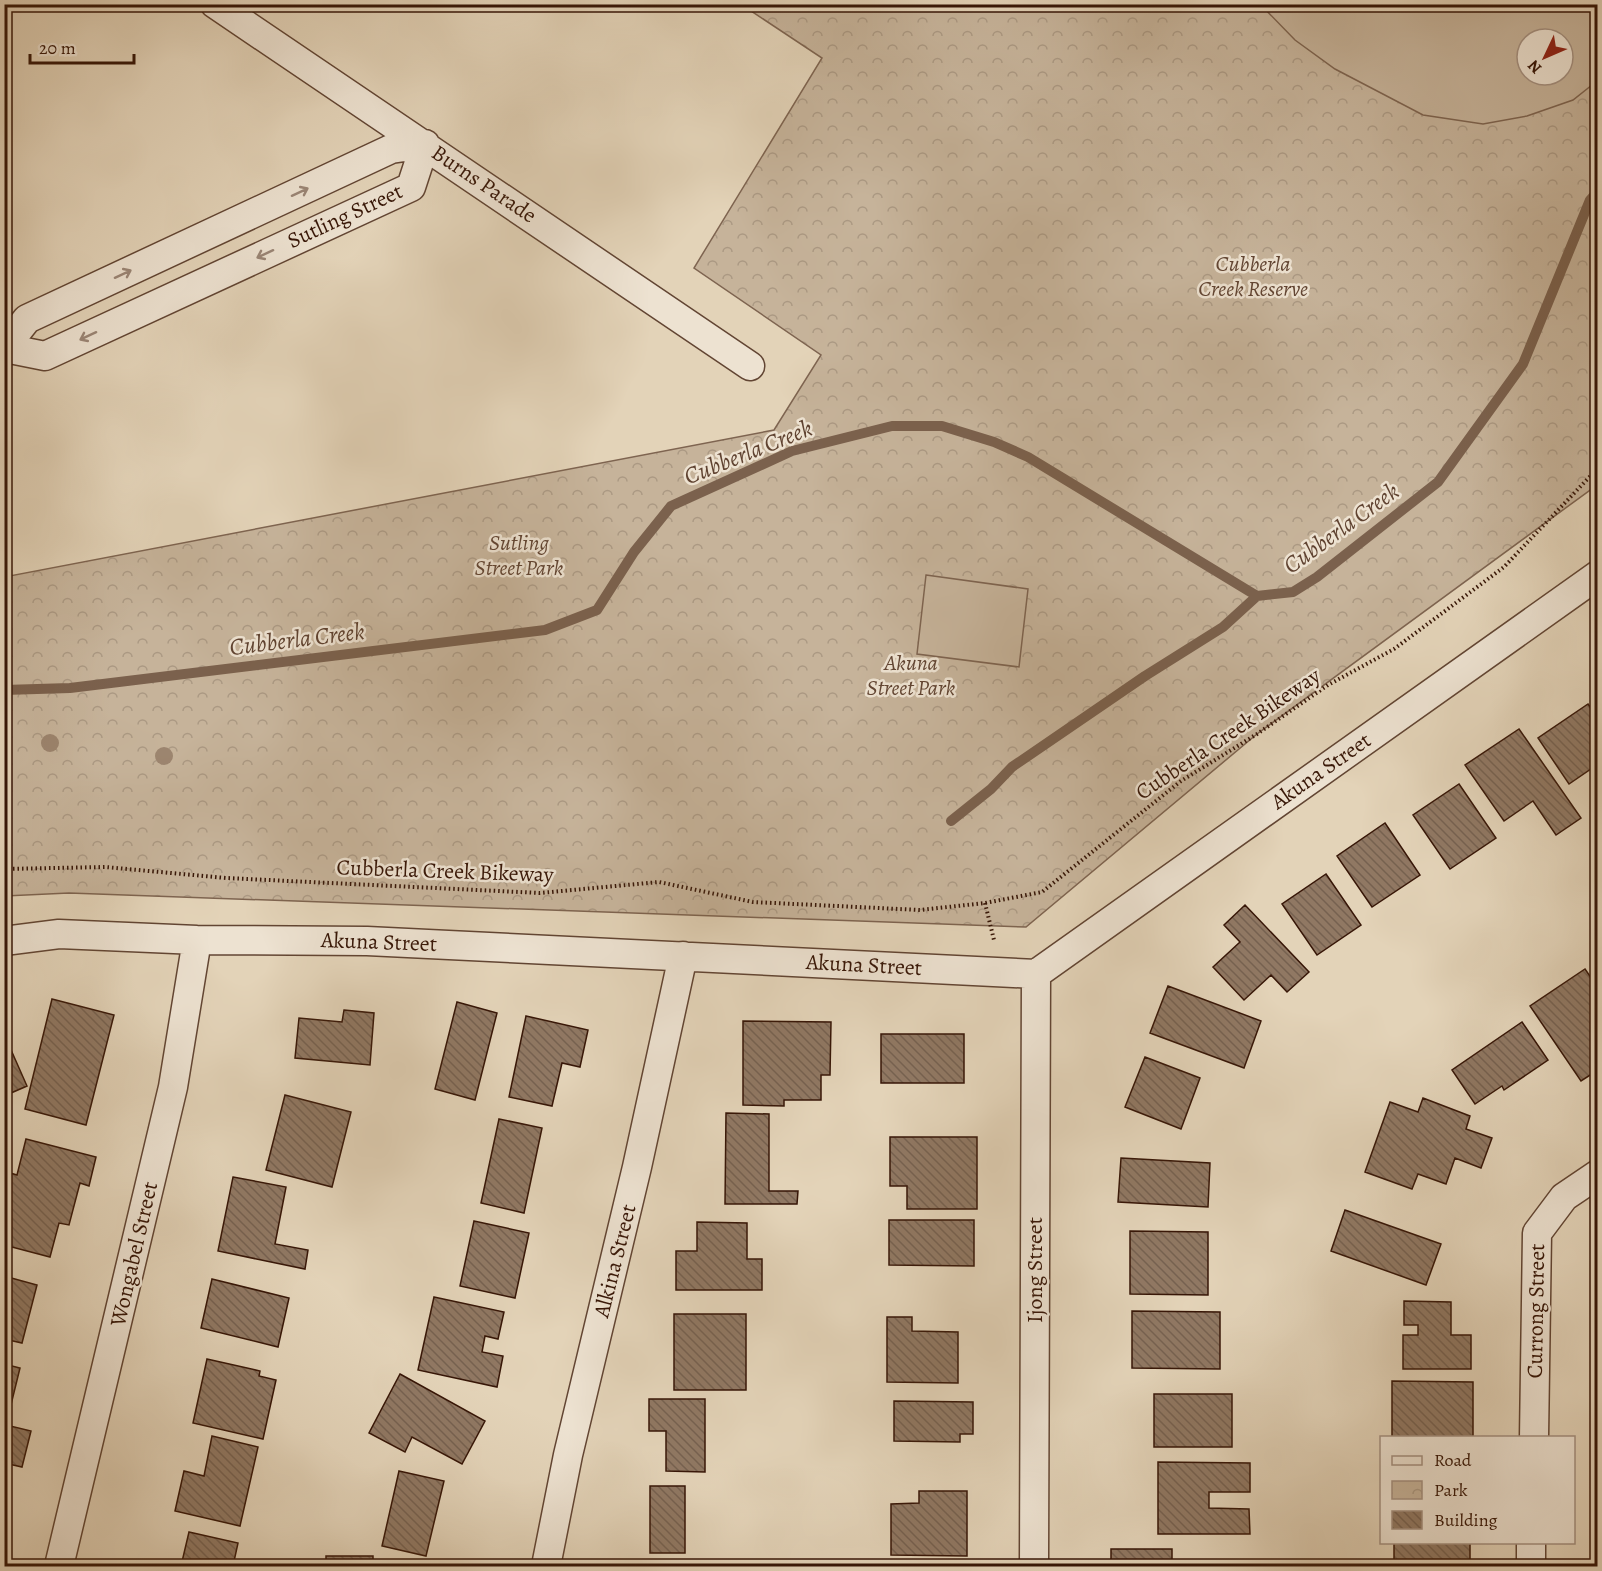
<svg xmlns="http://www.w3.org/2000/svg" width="1602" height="1571" viewBox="0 0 1602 1571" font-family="Alegreya,serif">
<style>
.park{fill:url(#park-crowns);stroke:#7e6450;stroke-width:1.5;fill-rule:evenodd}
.pitch{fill:#c6b39a;stroke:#7e6450;stroke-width:1.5;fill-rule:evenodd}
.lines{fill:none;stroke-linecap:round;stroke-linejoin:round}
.stream{stroke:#7b614d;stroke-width:10}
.building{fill:url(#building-back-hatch);stroke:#371607;stroke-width:1.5}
.street-casing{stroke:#624533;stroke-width:31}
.path{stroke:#371607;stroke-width:4;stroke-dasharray:1.5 3;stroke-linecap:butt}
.street{stroke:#ede2d1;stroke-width:28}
.tree{fill:#9c856f}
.oneway{stroke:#9b8676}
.labels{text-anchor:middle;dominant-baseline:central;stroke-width:5;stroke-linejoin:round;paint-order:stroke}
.street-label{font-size:22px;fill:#371607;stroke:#ede2d1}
.park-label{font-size:22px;font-style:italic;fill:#624533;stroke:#ede2d1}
.water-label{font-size:24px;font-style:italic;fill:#5f4230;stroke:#ede2d1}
</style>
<defs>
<pattern id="park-crowns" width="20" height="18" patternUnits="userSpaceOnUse" patternTransform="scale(1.5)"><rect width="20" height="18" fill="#c6b39a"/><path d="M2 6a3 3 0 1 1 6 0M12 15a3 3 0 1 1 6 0" fill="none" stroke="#ab9983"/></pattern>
<pattern id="building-back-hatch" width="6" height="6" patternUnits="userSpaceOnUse" patternTransform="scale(1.5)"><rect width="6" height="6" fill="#907863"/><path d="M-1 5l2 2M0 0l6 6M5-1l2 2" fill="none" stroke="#766150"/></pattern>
</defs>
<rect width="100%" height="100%" fill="#e3d3b8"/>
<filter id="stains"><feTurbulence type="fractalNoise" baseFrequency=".00333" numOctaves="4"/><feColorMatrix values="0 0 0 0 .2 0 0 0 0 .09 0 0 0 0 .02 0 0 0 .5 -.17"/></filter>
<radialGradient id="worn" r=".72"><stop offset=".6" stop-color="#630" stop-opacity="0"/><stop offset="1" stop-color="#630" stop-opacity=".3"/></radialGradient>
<path class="park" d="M742,5h855v480l-340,249 -231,193 -957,-34 -64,3 -1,-319 770,-147 47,-75 -127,-87 128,-210zM1527,39h36v36h-36z"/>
<path class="pitch" d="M1261,5h336v76l-24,19 -46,16 -44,8 -60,-9 -88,-46 -40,-29zM1527,39h36v36h-36z
M926,575l102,14 -9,78 -102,-13z"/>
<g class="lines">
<path class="stream" d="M4,690l66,-2 475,-58 52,-20 37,-58 37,-46 121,-55 100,-25h50l52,16 34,15 229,139 36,-4 24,-15 121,-95 85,-118 67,-164 8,-9
M951,821l40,-32 21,-22 133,-91 78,-49 34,-31"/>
</g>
<path class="building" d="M1588,704l10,14v46l-29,20 -31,-46z
M1519,729l62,89 -25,17 -23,-34 -29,20 -39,-56z
M1459,784l37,54 -46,31 -37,-54z
M1385,823l35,52 -48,32 -35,-51z
M1326,874l35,51 -44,30 -35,-51z
M1245,905l64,67 -22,20 -16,-17 -27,25 -31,-33 27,-25 -16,-17z
M1585,969l13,19v82l-17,11 -51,-75z
M1168,986l93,35 -17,47 -94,-35z
M52,999l62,16 -28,110 -61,-16z
M457,1002l40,11 -22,87 -40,-11z
M344,1010l30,3 -4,52 -75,-7 4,-40 43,4z
M526,1016l62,14 -8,37 -18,-4 -10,43 -43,-9z
M743,1021l88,1 -1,53h-9v25h-37v6l-41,-1z
M1522,1022l26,38 -44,30 -2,-4 -27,18 -23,-34z
M4,1034l23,52 -23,10z
M881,1034h83v49h-83z
M1145,1057l55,21 -19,51 -56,-22z
M285,1095l66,17 -19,75 -66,-17z
M1423,1098l47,18 -4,13 26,9 -11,30 -26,-10 -9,26 -28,-10 -6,15 -47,-17 25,-70 28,10z
M726,1113l43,1v77h29l-1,13h-72z
M499,1119l43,9 -18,85 -43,-10z
M890,1137h87v72h-70v-23h-17z
M26,1139l70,18 -7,29 -9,-3 -11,42 -10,-2 -9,34 -46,-12v-61l3,-12 10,3z
M1121,1158l89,5 -2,44 -90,-5z
M233,1177l53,10 -11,57 33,6 -3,19 -87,-18z
M1345,1210l96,34 -15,41 -95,-34z
M889,1220h85v46l-85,-1z
M474,1221l55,12 -14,65 -55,-12z
M697,1222l50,1v36h15v31h-86v-39h21z
M1130,1231l78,1v63l-78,-1z
M4,1276l33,9 -15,58 -18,-4z
M212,1279l77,19 -11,49 -77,-19z
M434,1297l70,15 -6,27 -13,-3 -3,16 21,4 -6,31 -79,-17z
M1404,1301l47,1v33h20v34h-68v-34h15v-10h-14z
M1132,1311l88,1v57l-88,-1z
M674,1314h72v76h-72z
M887,1317h25v14l46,1v51l-71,-1z
M207,1359l53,12 -1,5 17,4 -13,59 -70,-16z
M4,1364l16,4 -14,57 25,6 -9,36 -18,-4z
M400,1374l85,47 -23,43 -50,-27 -7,15 -36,-19z
M1392,1381l81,1v56h-81z
M1154,1394h78v53h-78z
M649,1399h56v73l-39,-1v-40h-17z
M894,1401l79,1v32h-13v8l-66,-1z
M212,1436l46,11 -18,79 -65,-15 9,-40 20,5z
M1158,1462l92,1v29h-41v16l40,1 1,25h-92z
M399,1471l45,10 -18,75 -44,-10z
M650,1486h35v67h-35z
M919,1491h48v65l-76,-1v-51l28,-1z
M189,1532l49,11 -5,23h-96h44z
M1394,1542h76v24h-88l12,-1z
M1111,1549h61v17h-61z
M326,1556h47v10h-47z"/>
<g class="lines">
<g class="street-casing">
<path id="street" d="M215,4l535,362
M4,348l23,-29 364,-170 34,-5 -14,43 -366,169 -40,-8
M4,941l55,-7 138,6 170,1 669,33 562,-399
M1534,1438l3,-205 27,-36 34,-23
M59,1566l114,-479 24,-147
M546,1566l22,-111 69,-288 46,-211
M1034,1566l2,-592
M1531,1566v-24"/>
</g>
<path class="path" d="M4,869l101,-2 121,11 314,15 119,-11 94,20 167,8 65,-7 57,-11 139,-111 76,-47 71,-49 66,-36 110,-82 94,-99
M985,903l9,37"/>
<use href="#street" class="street"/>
</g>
<g class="tree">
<circle cx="50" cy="743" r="9"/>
<circle cx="164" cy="756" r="9"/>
</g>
<defs><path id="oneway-shaft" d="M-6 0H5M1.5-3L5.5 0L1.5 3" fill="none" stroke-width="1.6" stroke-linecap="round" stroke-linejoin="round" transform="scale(1.5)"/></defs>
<g class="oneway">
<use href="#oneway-shaft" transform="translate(300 192) rotate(-25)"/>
<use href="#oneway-shaft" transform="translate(265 254) rotate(155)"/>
<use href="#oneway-shaft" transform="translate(123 274) rotate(-25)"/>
<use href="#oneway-shaft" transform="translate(88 336) rotate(155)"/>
</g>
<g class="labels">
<g class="street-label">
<text transform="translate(484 184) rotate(34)">Burns Parade</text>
<text transform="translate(345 216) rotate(-25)">Sutling Street</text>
<text transform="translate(1228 734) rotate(-34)">Cubberla Creek Bikeway</text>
<text transform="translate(1321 771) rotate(-35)">Akuna Street</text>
<text transform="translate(445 871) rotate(2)">Cubberla Creek Bikeway</text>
<text transform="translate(379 942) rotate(2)">Akuna Street</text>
<text transform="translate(864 965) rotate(3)">Akuna Street</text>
<text transform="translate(134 1254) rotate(-77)">Wongabel Street</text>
<text transform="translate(615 1261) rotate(-76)">Alkina Street</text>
<text transform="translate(1035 1270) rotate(-90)">Ijong Street</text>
<text transform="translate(1536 1311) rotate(-89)">Currong Street</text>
</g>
<g class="park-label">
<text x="1253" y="264">Cubberla<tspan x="1253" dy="25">Creek Reserve</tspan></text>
<text x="519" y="543">Sutling<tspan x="519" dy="25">Street Park</tspan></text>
<text x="911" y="663">Akuna<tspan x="911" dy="25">Street Park</tspan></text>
</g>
<g class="water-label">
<text transform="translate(748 452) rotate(-22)">Cubberla Creek</text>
<text transform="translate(1341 528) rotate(-36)">Cubberla Creek</text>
<text transform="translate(297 639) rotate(-7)">Cubberla Creek</text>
</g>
</g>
<rect width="1602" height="1571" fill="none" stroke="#e3d3b8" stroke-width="24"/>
<rect x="6" y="6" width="1590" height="1559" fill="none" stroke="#371607" stroke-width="3"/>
<rect x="12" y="12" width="1578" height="1547" fill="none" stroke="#371607" stroke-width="1.5"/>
<rect x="1380" y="1436" width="195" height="108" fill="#ede2d1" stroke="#a49080" stroke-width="1.5"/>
<rect x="1392" y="1456" width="30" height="9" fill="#ede2d1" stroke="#a49080" stroke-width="1.5"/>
<text x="1434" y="1466" font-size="18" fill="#371607">Road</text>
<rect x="1392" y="1481" width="30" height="18" fill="url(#park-crowns)" stroke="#a49080" stroke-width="1.5"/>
<text x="1434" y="1496" font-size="18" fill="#371607">Park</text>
<rect x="1392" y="1511" width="30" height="18" fill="url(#building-back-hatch)" stroke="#a49080" stroke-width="1.5"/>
<text x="1434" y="1526" font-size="18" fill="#371607">Building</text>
<g transform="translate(1545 57) rotate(226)"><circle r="28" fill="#ede2d1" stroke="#a49080" stroke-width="1.5"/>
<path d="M0-4.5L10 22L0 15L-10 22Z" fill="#8f2418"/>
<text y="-9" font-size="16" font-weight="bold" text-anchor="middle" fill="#371607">N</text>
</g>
<path d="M30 54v9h104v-9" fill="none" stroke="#371607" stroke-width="3"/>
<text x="39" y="54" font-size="18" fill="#371607" stroke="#ede2d1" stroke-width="4.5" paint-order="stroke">20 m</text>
<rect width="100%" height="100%" filter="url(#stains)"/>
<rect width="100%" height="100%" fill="url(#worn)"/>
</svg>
